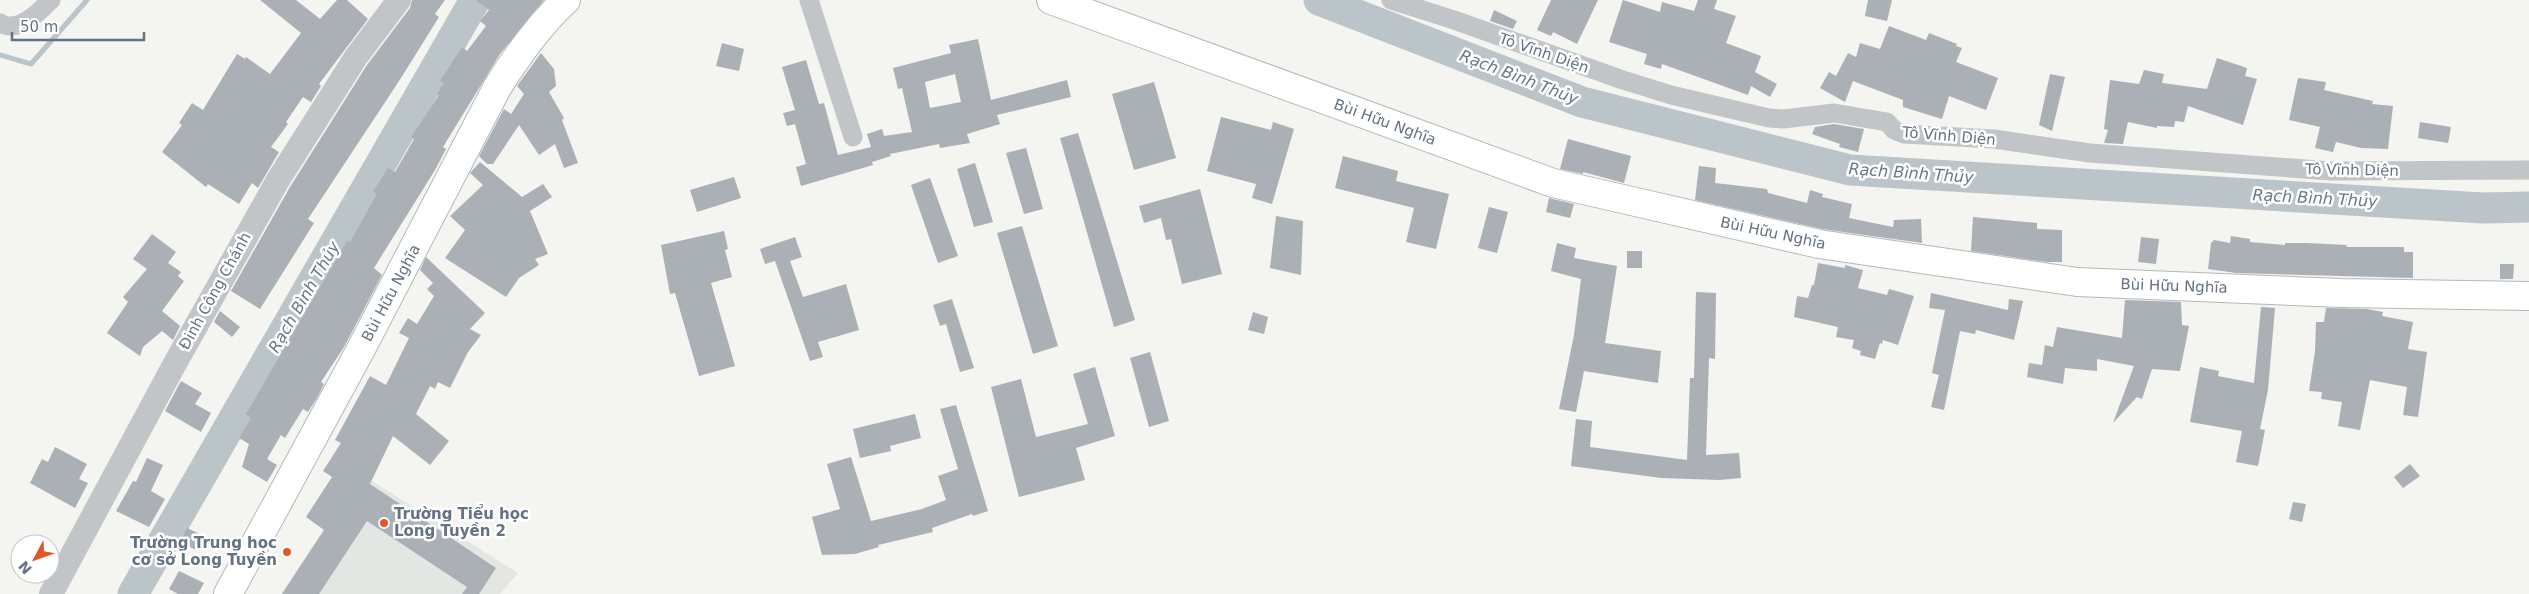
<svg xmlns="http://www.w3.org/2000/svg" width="2529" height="594" viewBox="0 0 2529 594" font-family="'DejaVu Sans',sans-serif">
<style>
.built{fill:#e4e6e4}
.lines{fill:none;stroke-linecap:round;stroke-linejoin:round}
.stream{stroke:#bac4c9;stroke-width:5}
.river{stroke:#bac4c9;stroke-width:31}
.building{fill:#aab0b6;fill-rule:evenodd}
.secondary-casing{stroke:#b4b8bc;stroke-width:30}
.minor{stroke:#c2c5c8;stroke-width:19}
.tertiary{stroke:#c2c5c8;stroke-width:24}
.secondary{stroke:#fff;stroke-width:28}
.poi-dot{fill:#df5825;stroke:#fff;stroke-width:2}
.labels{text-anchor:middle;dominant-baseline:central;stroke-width:5;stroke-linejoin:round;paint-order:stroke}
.street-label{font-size:15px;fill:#647281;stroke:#fff}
.poi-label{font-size:15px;font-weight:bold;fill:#647281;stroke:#fff;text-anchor:start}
.water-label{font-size:16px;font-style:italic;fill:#647a85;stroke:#fff}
</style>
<rect width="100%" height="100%" fill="#f4f4f0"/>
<path class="built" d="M361,474l157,99 -18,21h-219z"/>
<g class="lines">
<path class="stream" d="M0,55l31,9 56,-64
M137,589l3,5"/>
<path class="river" d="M1319,0l263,102 268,68 633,38 46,-1
M133,594l342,-594"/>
</g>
<path class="building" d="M260,0h36l24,19 17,-19h10l21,19 -49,65 2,2 -10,16 -8,-5 -17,25 2,2 -17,23 8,5 -21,36 -6,-5 -13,21 -31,-20 -2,3 -44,-35 20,-27 -3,-2 13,-20 11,7 34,-56 8,5 1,-2 24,17 31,-41z
M412,0h33l-10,14 4,3 -38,61 -93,141 6,4 -54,86 -29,-18 59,-104 77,-122 43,-57z
M476,0h68l-44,54 -57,93 3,2 -11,21 -61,98 8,7 -38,72 -23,35 3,2 -7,14 -9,14 -5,-3 -18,29 -4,-3 -14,24 10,6 -10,17 -25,-15 7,-23 -10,-6 12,-20 -5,-4 101,-173 3,1 27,-48 -4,-2 15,-24 7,4 19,-33 -3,-2 28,-42 -2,-1 7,-11 -4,-2 22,-34 5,4 19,-25 -6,-5 9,-11z
M1551,0h47l-21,44 -24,-12 -2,4 -14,-6z
M1623,0l37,12 2,-10 32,9 4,-11h19l-3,9 22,7 -10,27 35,13 -6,16 22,12 -7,13 -19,-11 -3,9 -86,-31 -1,5 -17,-5 3,-10 -38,-12z
M1868,0h24l-5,21 -22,-5z
M1494,10l23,11 -4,8 -23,-8z
M1889,26l37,14 3,-7 28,11 -1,2 6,2 -6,14 42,16 -12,32 -37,-14 -7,23 -39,-12v-7l-50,-19 -8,21 -25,-14 9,-16 7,4 12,-23 8,4 4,-14 20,6z
M978,39l13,61 76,-20 4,17 -74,18 3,9 -33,10 3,9 -30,5 -1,-4 -49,10 1,2 -19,6 1,3 -72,21 -5,-19 10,-3 -11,-40 -8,2 -4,-13 12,-3 -13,-43 24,-7 13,44 5,-1 14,52 33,-8 -4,-13 15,-5 2,7 28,-4 -10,-44 -4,1 -5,-21 58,-15 -2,-8zM955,74l6,28 -31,6 -5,-26z
M722,43l22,6 -5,22 -23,-5z
M541,53l13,16 2,17 -7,6 15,26 -2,2 16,43 -14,5 -9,-24 -16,11 -20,-30 -26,39h-6l-8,-8 25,-47 7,5 13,-20 -7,-8z
M2217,58l30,10 -2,8 12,3 -14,46 -55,-19 -4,16 -9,-1 -1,6 -17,-1v2l-29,-6 -5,22 -19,-1 4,-13 -4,-1 6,-49 29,4 5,-14 20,4 -2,9 45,6z
M2050,74l15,3 -13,54 -13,-6z
M2298,78l28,4 -2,8 49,11 -1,3 21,2 -5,43 -27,-1 -25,-6 -3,10 -18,-4 5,-21 -31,-7z
M1154,82l22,76 -42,12 -22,-76z
M1221,117l50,13 2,-8 21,7 -22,75 -20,-6 4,-14 -49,-13z
M2420,122l31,5 -3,16 -30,-5z
M1834,124l30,5 -6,23 -19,-5 1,-3 -28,-10 3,-7z
M1078,133l57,187 -21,7 -54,-189z
M1568,139l63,17 -7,27 -41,-11v2l-23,-5z
M1026,148l17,61 -19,5 -18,-61z
M1343,156l55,15 -2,10 53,13 -13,55 -30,-7 8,-34 -79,-20z
M480,162l42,35 21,-13 9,13 -22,14 18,43 -13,5 4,6 -20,13 -13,19 -61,-39 20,-28 -15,-14 33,-31 -13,-12z
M975,163l18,59 -19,5 -17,-58z
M1699,166l17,2 -1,15 52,6 1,4 39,10 3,-13 13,4 -1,3 30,7 -3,14 44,9 1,-7 27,-1 1,24 -100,-14 -127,-29z
M734,177l7,21 -44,14 -7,-22z
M930,178l28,78 -20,7 -27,-78z
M1200,189l22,85 -40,10 -11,-45 -5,1 -5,-22 -17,5 -5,-17z
M1549,198l25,6 -4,14 -24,-6z
M1489,207l19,5 -11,41 -19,-5z
M1276,216l27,5 -2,54 -31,-7z
M1973,217l64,6v6l25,1v32h-16l-75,-11z
M1022,226l36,120 -25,8 -36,-121z
M724,231l4,18 -3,1 7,27 -21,6 24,83 -36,10 -24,-83 -5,1 -9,-49z
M152,234l24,18 -8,11 13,9 -3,4 6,5 -22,30 18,15 -7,14 -11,-9 -19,16 -3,9 -33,-23 21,-31 -5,-5 24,-28 -14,-10z
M2231,236l19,3v3l35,3v-2h22l40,2 -1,2h58v5h9v26l-177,-5 -28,-4 3,-26 3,-3 16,3z
M795,237l7,20 -12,4 13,36 43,-13 13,46 -41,12 5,15 -13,4 -35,-100 -10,3 -5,-15z
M2141,237l18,2 -3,25 -18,-2z
M1557,243l19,5 -2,10 43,8 -12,77 56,8 -3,32 -74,-12 -8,41 -17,-3 15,-74 7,-56 -30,-8z
M1627,251h15v17h-15z
M426,257l59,56 -15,16 11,6 -13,17 -18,36 -12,-6 -3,7 -5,-3 -14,28 33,27 -19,24 -37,-29 -23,48 126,84 -17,26h-17l5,-7 -100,-66 -48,73h-37l42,-64 -18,-13 26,-40 -9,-6 18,-28 -6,-3 35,-64 16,9 23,-47 -10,-5 9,-15 9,6 17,-28 -7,-7 6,-6 -13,-13z
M1818,263l27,5v-3l18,5 -5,18 29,7 2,-6 25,7 -16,49 -15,-5 -1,4 -2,-1 -5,16 -15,-4 1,-4 -9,-3 2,-8 -18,-3 2,-10 -44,-10 3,-21 11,2 4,-13h2z
M2500,264h14l-1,15h-13z
M1696,292l20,1 -1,66 -6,-1 -3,97 33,-2 2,25 -22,2 -58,-2 -90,-12 5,-47 16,2 -2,26 97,13 3,-82h4z
M1931,293l77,17 1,-11 14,2 -9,39 -38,-10 -1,4 -15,-3 -16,79 -13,-3 8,-32 -7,-2 13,-63 -16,-2z
M952,299l22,69 -14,4 -14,-48 -6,2 -7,-21z
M2125,300l56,2 1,23 7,1 -9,45 -28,-2 -10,30 -5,-2 -24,26 21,-57 -37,-7v12l-32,-3 -2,16 -36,-7 2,-14 13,2 3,-20 8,2 4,-20 65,11z
M2261,307l14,1 -7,82 -8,39 5,1 -7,36 -22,-4 6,-31 -52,-9 10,-55 19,4 -1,5 36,7z
M2326,308l41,1 16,3 -1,4 31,6 -5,27 19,3 -9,65 -15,-2 4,-28 -37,-7 -10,50 -22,-4 4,-24 -21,-3 1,-7 -13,-1 6,-40 1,-29h8z
M220,311l20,16 -8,10 -18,-15z
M1253,312l15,5 -4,17 -16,-4z
M1150,352l19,69 -20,6 -19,-69z
M1095,367l20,69 -39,12 9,32 -66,17 -28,-110 30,-8 15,58 52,-13 -15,-50z
M181,381l21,12 -7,11 16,9 -10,19 -36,-21z
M956,405l32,106 -15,5 -1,-2 -40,14 1,4 -55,13 1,2 -24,7 -33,1 -10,-38 28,-8 -13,-45 24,-7 20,64 51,-12 24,-9 -8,-24 20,-7 -18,-60z
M915,414l6,24 -31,8 1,5 -31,7 -7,-29z
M55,447l32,17 -8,15 9,4 -13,25 -45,-25 12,-24 6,3z
M147,458l16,7 -12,26 14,8 -16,28 -33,-16 17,-30 3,1z
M2410,464l10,12 -17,12 -9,-11z
M2293,502l13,2 -4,18 -13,-3z
M187,528l15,7 -6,15 -16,-8z
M179,571l25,12 -6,11h-20l-9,-5z"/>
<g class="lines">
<g class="secondary-casing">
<path id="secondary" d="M1051,0l502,183 266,61 258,38 264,11 188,3
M228,594l133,-245 137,-263c20,-31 41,-61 68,-86"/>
</g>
<path class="minor" d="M809,0l44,137
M1391,0l63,20 169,60 48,15 98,23 14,1 51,-6 53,9 7,8 10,4 90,5 96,14 241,18 198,-1
M0,23c18,11 39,-11 51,-23"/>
<path class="tertiary" d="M51,594l122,-227 105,-187 78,-123 43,-57"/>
<use href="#secondary" class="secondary"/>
</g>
<g class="poi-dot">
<circle cx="384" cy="523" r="5"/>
<circle cx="287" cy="552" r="5"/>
</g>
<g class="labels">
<g class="street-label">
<text transform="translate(1544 53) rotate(19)">Tô Vĩnh Diện</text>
<text transform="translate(1385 122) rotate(20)">Bùi Hữu Nghĩa</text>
<text transform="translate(1949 136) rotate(5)">Tô Vĩnh Diện</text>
<text transform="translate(2352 170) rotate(1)">Tô Vĩnh Diện</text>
<text transform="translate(1773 233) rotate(12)">Bùi Hữu Nghĩa</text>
<text transform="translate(2174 286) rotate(2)">Bùi Hữu Nghĩa</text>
<text transform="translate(215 291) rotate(-61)">Đinh Công Chánh</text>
<text transform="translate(391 293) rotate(-62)">Bùi Hữu Nghĩa</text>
</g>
<g class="poi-label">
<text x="394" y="514">Trường Tiểu học<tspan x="394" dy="17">Long Tuyền 2</tspan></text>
<text x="277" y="543" text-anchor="end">Trường Trung học<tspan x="277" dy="17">cơ sở Long Tuyền</tspan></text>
</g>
<g class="water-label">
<text transform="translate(1519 77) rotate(21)">Rạch Bình Thủy</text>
<text transform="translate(1911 173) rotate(4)">Rạch Bình Thủy</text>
<text transform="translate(2315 198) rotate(3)">Rạch Bình Thủy</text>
<text transform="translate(304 297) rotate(-60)">Rạch Bình Thủy</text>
</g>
</g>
<g transform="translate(35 559) rotate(229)"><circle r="24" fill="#ffffff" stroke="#c1c7cd"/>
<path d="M0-4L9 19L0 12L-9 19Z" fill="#df5825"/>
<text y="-8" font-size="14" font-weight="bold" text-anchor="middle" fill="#647281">N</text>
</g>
<path d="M12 32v8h132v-8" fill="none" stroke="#647281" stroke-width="2.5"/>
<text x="20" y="32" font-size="15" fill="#647281" stroke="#ffffff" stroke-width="4" paint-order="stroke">50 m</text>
</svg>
